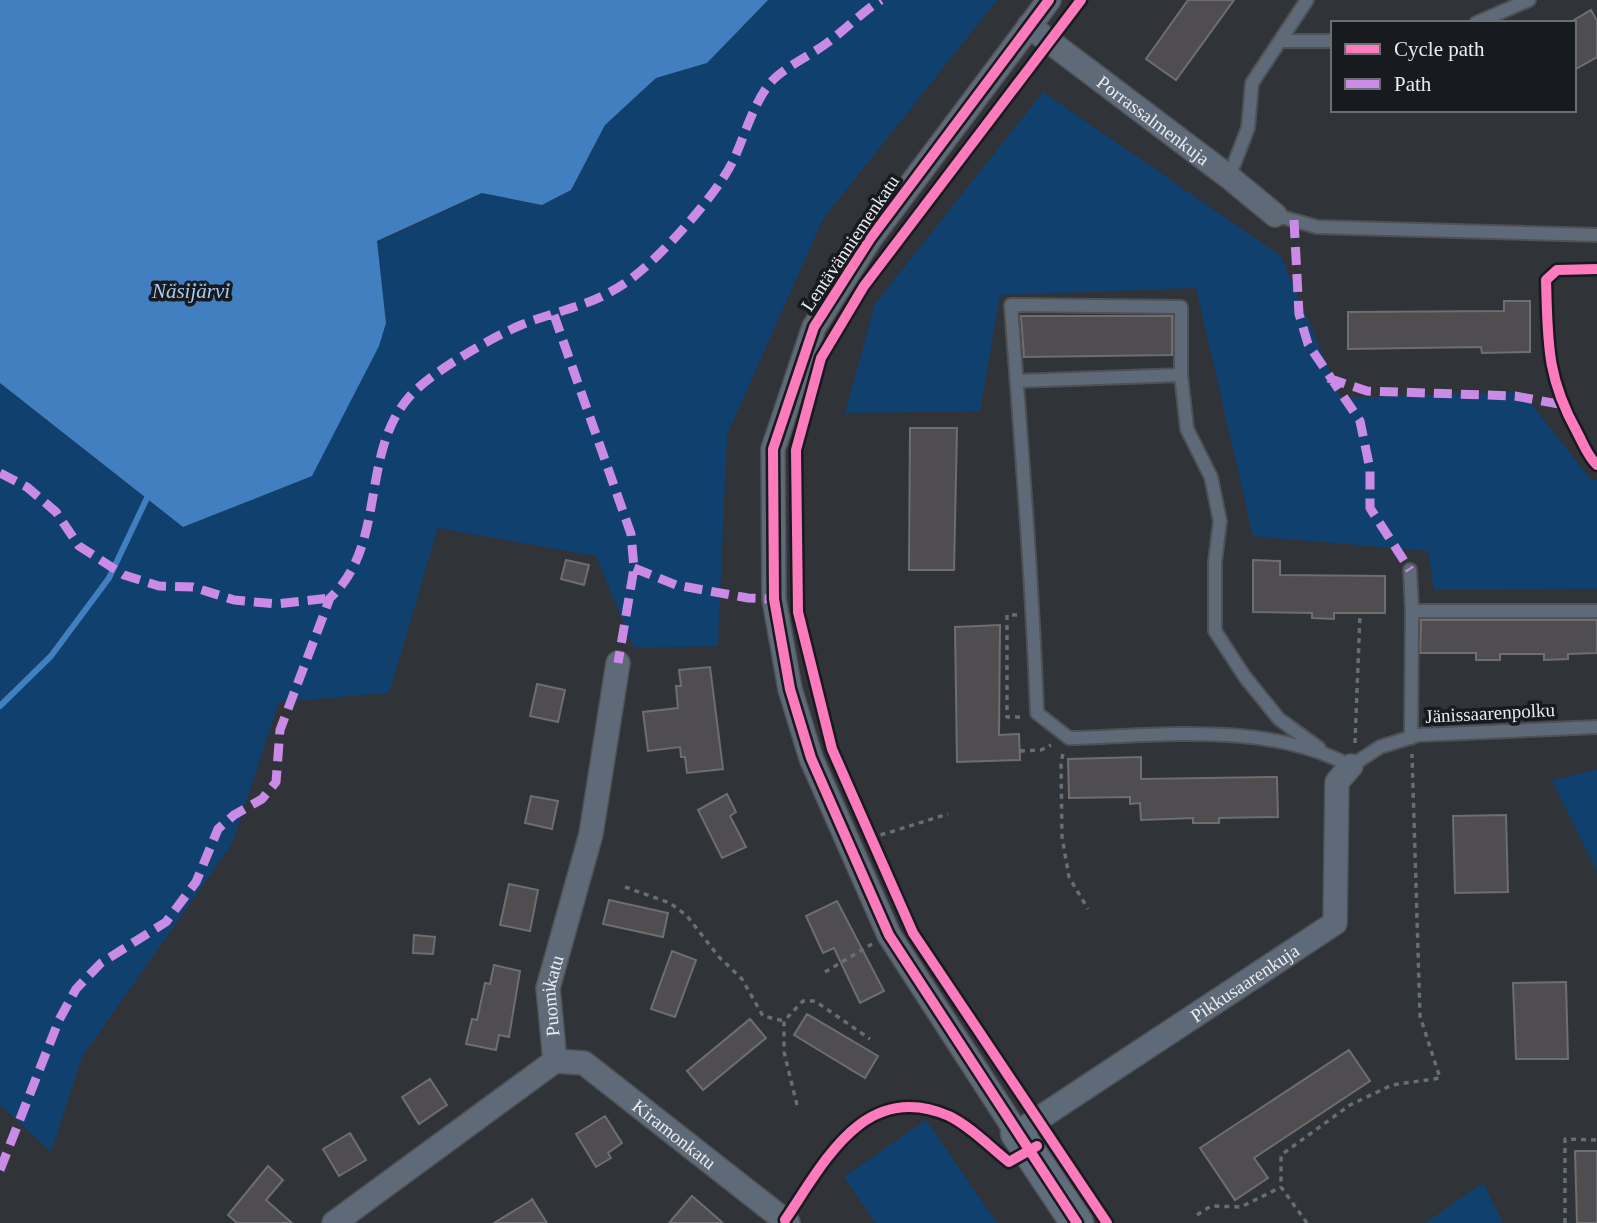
<svg xmlns="http://www.w3.org/2000/svg" width="1597" height="1223" viewBox="0 0 1597 1223" font-family="'Times New Roman',serif">
<style>
.green{fill:#10406e}
.water{fill:#427fc0}
.lines{fill:none;stroke-linecap:round;stroke-linejoin:round}
.stream{stroke:#427fc0;stroke-width:6}
.building{fill:#4f4d50;stroke:#6e6d70;stroke-width:2}
.lane-casing{stroke:#4e5155;stroke-width:16}
.street-casing{stroke:#4e5155;stroke-width:26}
.secondary-casing{stroke:#4e5155;stroke-width:35}
.path{stroke:#666e78;stroke-width:3.5;stroke-dasharray:5 5;stroke-linecap:butt}
.lane{stroke:#5f6a78;stroke-width:12}
.street{stroke:#5f6a78;stroke-width:23}
.secondary{stroke:#606d7b;stroke-width:32}
.quiet{stroke:#ca8be6;stroke-width:9;stroke-dasharray:18 9;stroke-linecap:butt}
.cycleway-casing{stroke:#171a1e;stroke-width:15}
.cycleway{stroke:#fd7abc;stroke-width:10}
.labels{text-anchor:middle;dominant-baseline:central;stroke-width:7;stroke-linejoin:round;paint-order:stroke}
.street-label{font-size:19px;fill:#e8ecf1;stroke:#171a1e}
.water-label{font-size:21px;font-style:italic;fill:#aacbf0;stroke:#171a1e}
</style>
<rect width="100%" height="100%" fill="#303338"/>
<path class="green" d="M768,0h229l-174,219 -96,216 -9,211 -84,2 -38,-92 -158,-28 -49,165 -110,9 -47,142 -150,213 -31,95 -51,-47v-722l183,144 203,-204 -9,-81 106,-49 59,12 29,-15 34,-65 51,-47 51,-15z
M1043,92l238,164 60,142 181,-6 69,88 6,-1v110l-163,1 -6,-39 -175,-15 -57,-248 -196,7 -20,116 -135,2 30,-109z
M1597,769v103l-45,-92z
M926,1120l71,103h-121l-32,-46z
M1483,1183l20,40h-78z"/>
<path class="water" d="M0,0h768l-61,63 -51,15 -51,47 -34,65 -29,15 -60,-12 -105,48 9,82 -7,23 -67,130 -129,51 -183,-144z"/>
<g class="lines">
<path class="stream" d="M0,706l51,-50 58,-78 38,-80"/>
</g>
<path class="building" d="M1188,0h46l-58,80 -30,-21z
M1591,10l6,11v36l-23,13v-50z
M1504,301h26v51l-48,1 -1,-6 -133,2v-37l156,-1z
M1021,316h151v39l-148,2z
M910,428h47l-3,142h-45z
M566,560l23,5 -5,20 -23,-6z
M1253,560l27,1v14l105,1v37h-51v6l-22,-1v-5l-59,-1z
M1421,620h176v33l-29,1v5l-24,1v-6h-44v6h-24v-7h-56z
M1000,625l-1,110 20,-1 1,26 -63,2 -2,-135z
M710,667l13,102 -36,4 -2,-16h-4l-1,-10 -32,4 -5,-39 35,-4 -2,-22h5l-2,-16z
M537,684l28,6 -7,32 -28,-6z
M1141,757v22l136,-2 1,40 -59,1v5h-26v-5l-52,2 -1,-17 -10,1v-7l-61,1 -1,-39z
M727,794l9,18 -6,4 16,31 -24,11 -24,-48z
M531,796l27,5 -6,28 -27,-6z
M1506,815l2,77 -53,1 -2,-77z
M509,884l29,6 -8,41 -30,-6z
M609,900l59,13 -5,24 -60,-13z
M837,901l47,90 -24,12 -26,-55 -11,5 -17,-37z
M414,935l21,2 -2,17 -20,-1z
M672,951l24,9 -21,57 -24,-8z
M494,965l26,6 -11,66 -10,-2 -3,15 -30,-6 6,-25 5,1 8,-37 5,1z
M1566,982l2,77h-52l-3,-76z
M807,1014l71,42 -13,22 -71,-43z
M750,1019l16,19 -63,52 -16,-19z
M1349,1050l21,31 -116,77 14,20 -33,22 -35,-52z
M430,1079l17,26 -28,19 -17,-27z
M605,1116l17,27 -14,10 3,5 -15,9 -20,-33z
M350,1133l16,27 -27,16 -16,-27z
M1575,1151h22v72h-20z
M268,1166l15,14 -17,20 26,23h-55l-9,-8z
M692,1196l31,27h-54z
M532,1199l15,24h-53l36,-22z"/>
<g class="lines">
<g class="lane-casing">
<path id="lane" d="M1476,23l53,-23
M1280,41h53
M1229,177l19,-49 4,-45 55,-83
M1275,215l42,12 280,8
M1181,375l6,54 24,48 9,44 -5,41v69l30,46 34,42 40,29
M1017,381l164,-6v-68l-170,-2c10,136 21,272 26,408l32,25c91,-2 198,-17 282,28l29,-19 38,-12 179,-8
M1410,570l2,41h185
M1411,738l1,-127"/>
</g>
<g class="street-casing">
<g id="street">
<path id="s1" d="M1049,0l-179,239 -56,88 -41,122 1,150 16,90 21,69 78,177 128,198 318,-210 2,-141 14,-16"/>
<path id="s2" d="M1029,26l200,151 46,38"/>
<path id="s3" d="M555,1061l29,2 204,160"/>
<path id="s4" d="M334,1223l221,-162 -7,-73 43,-154 27,-171"/>
</g>
</g>
<g class="secondary-casing">
<path id="secondary" d="M1017,1133l60,90"/>
</g>
<path class="path" d="M1017,615h-10v102h16
M1355,743l5,-130
M1020,751l21,-1 10,-5
M1063,754l-2,8 1,75 7,40 19,32
M871,838l77,-24
M625,887l45,16 17,13 32,41 23,22 21,37 21,5
M825,972l47,-28
M797,1105l-13,-53v-31l19,-20h12l55,38
M1197,1215l14,-9 30,1 40,-20
M1307,1223l-26,-36v-32l69,-50 42,-20 48,-7 -20,-62 -8,-262
M1565,1223v-84l32,1"/>
<use href="#lane" class="lane"/>
<use href="#street" class="street"/>
<use href="#secondary" class="secondary"/>
<path class="quiet" d="M1294,220l5,94 9,30 52,77 10,48v39l40,62
M554,315l77,219 3,34 -16,95
M1328,378l39,13 148,5 49,9
M0,473l27,14 29,25 23,34 45,29 35,11 34,1 41,13 42,4 54,-6
M634,568l42,17 72,13 26,1
M0,1170l59,-150 17,-31 25,-26 65,-41 30,-40 22,-53 16,-14 28,-16 14,-17 4,-52 50,-132c58,-54 29,-145 80,-202 20,-23 82,-59 111,-71 40,-16 70,-18 107,-44 31,-22 86,-83 104,-118 12,-24 23,-67 43,-85 14,-13 36,-23 52,-35 19,-14 34,-30 54,-43"/>
<g class="cycleway-casing">
<path id="cycleway" d="M1049,0l-179,239 -56,88 -41,122 1,150 16,90 21,69 78,177 188,288
M1081,0l-217,286 -43,72 -25,92 2,162 34,137 81,184 194,290
M1597,269l-40,1 -11,10c2,62 0,96 31,152 6,11 11,25 20,33
M785,1220c39,-57 79,-141 164,-104 21,10 42,32 60,46l28,-16"/>
</g>
<use href="#cycleway" class="cycleway"/>
</g>
<g class="labels">
<g class="street-label">
<text stroke="none"><textPath href="#s2" startOffset="156">Porrassalmenkuja</textPath></text>
<text transform="translate(850 243) rotate(-56)">Lentävänniemenkatu</text>
<text transform="translate(1490 713) rotate(-3)">Jänissaarenpolku</text>
<text stroke="none"><textPath href="#s1" startOffset="1547">Pikkusaarenkuja</textPath></text>
<text stroke="none"><textPath href="#s4" startOffset="340">Puomikatu</textPath></text>
<text stroke="none"><textPath href="#s3" startOffset="144">Kiramonkatu</textPath></text>
</g>
<g class="water-label">
<text x="191" y="291">Näsijärvi</text>
</g>
</g>
<rect x="1331" y="21" width="245" height="91" fill="#171a1e" stroke="#6b6e72" stroke-width="2"/>
<rect x="1345" y="44" width="35" height="10" fill="#fd7abc" stroke="#6b6e72" stroke-width="2"/>
<text x="1394" y="56" font-size="21" fill="#e8ecf1">Cycle path</text>
<rect x="1345" y="79" width="35" height="10" fill="#ca8be6" stroke="#6b6e72" stroke-width="2"/>
<text x="1394" y="91" font-size="21" fill="#e8ecf1">Path</text>
</svg>
